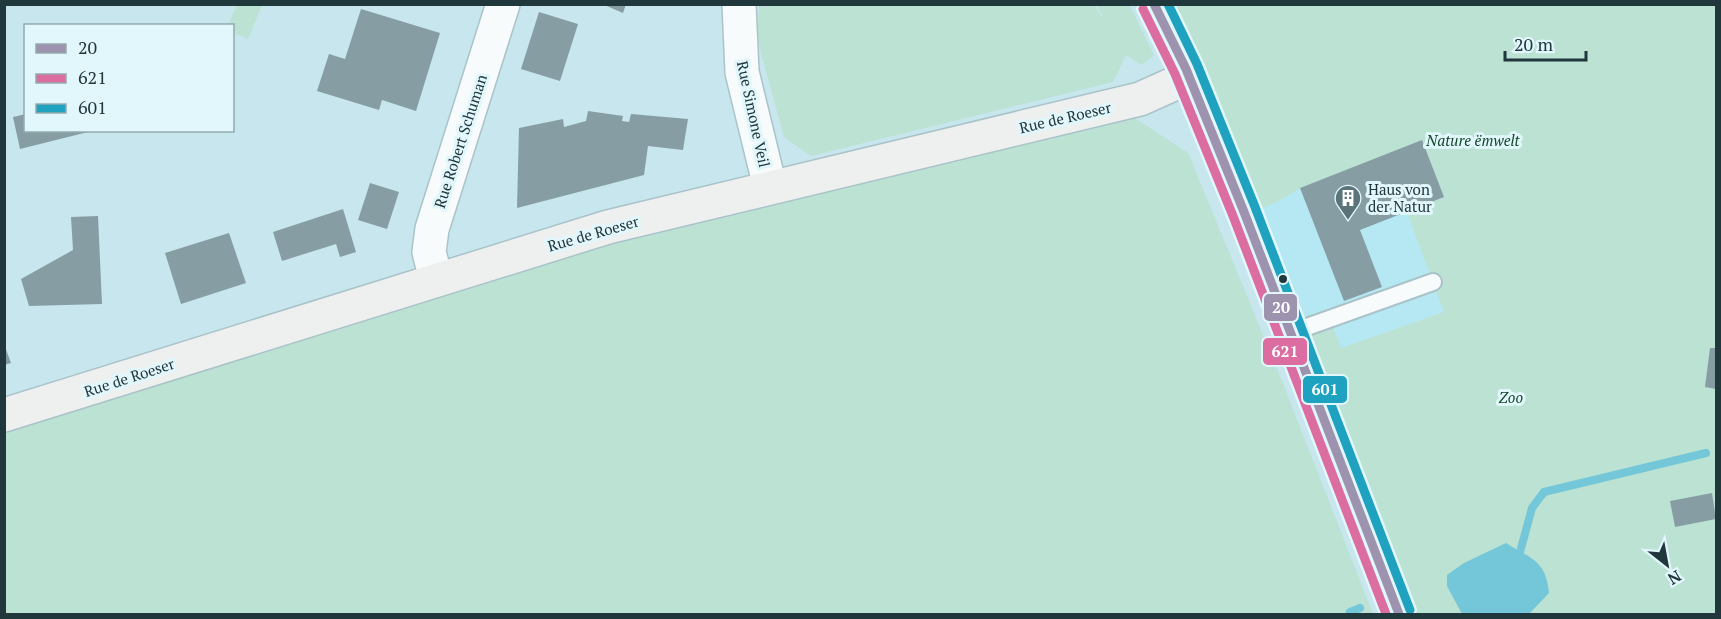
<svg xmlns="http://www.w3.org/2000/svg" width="1721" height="619" viewBox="0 0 1721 619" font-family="'PT Serif',serif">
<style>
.built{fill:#b5e8f2}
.green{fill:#bbe2d3}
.water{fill:#74c7d8}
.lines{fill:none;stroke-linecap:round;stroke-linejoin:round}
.stream{stroke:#74c7d8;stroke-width:8}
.building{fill:#879da4}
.lane-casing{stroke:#aac3c9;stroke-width:20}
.street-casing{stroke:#aac3c9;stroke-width:36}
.secondary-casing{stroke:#aac3c9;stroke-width:36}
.lane{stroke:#f7fbfc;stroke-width:16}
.street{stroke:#f7fbfc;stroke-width:33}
.secondary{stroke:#eef0f0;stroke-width:33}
.bus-1-casing{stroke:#e1f7fc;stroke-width:14}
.bus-2-casing{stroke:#e1f7fc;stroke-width:14}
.bus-3-casing{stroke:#e1f7fc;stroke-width:14}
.bus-1{stroke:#9d93af;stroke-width:9}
.bus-2{stroke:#dc6da1;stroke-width:9}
.bus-3{stroke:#1fa1c0;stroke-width:9}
.bus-dot{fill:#20373c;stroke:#e1f7fc;stroke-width:2}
.labels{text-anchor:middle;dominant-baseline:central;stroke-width:6;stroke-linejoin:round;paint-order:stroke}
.street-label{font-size:15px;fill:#20373c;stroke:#e1f7fc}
.park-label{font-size:15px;font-style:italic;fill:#124727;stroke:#e1f7fc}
.poi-label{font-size:15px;fill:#20373c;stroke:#e1f7fc;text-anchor:start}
.line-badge{stroke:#e1f7fc;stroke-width:2}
.badge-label{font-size:16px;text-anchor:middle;font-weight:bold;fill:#fff}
</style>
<rect width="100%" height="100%" fill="#c7e6ed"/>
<path class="built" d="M1422,140l22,57 -37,15 37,100 -103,37 -51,-16 -31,-124 16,-6 25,-15z"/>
<path class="green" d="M1129,4l25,51 -12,10 -16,-10 -13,27 -302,74 -27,-19 -27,-99 2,-33h335l12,18 -10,-18z
M237,5h25l-14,34 -15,-7 -1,-6 -4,-1z
M1173,5h543v609h-300l-112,-286 26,-9 11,29 103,-36 -37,-100 37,-15 -22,-56 -122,47 -25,15 -16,6 -72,-179z
M1133,117l55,36 94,228 91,233h-1368l-1,-186 24,-5 583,-179z"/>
<path class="water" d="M1506,543c25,16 40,17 43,50l-20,21h-67l-15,-28v-11l17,-12z"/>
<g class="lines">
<path class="stream" d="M1520,552l12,-44 12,-16 162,-39
M1350,612l10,-4"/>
</g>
<path class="building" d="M602,4h24l-3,9z
M361,9l79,24 -24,78 -34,-11 -3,10 -62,-19 12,-37 16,5z
M539,12l39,12 -18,57 -39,-12z
M588,111l35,5 -1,5 7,1 2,-8 57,5 -5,31 -35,-4 -4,29 -127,33 2,-80 44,-9 1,8 22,-6z
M26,114v16l66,1 -72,18 -7,-32z
M1422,140l22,57 -84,33 22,57 -38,14 -44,-113z
M370,183l29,9 -12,37 -29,-9z
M343,209l13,43 -16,5 -4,-13 -54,17 -9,-29z
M98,216l4,88 -73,2 -8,-27 52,-29 -2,-33z
M229,233l17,50 -65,21 -16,-51z
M4,344l7,19 -7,2z
M1710,348h6v41l-11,-2z
M1712,493l4,26 -41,8 -5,-26z"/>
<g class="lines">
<g class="lane-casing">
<path id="lane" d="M1290,333l143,-51"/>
</g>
<g class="street-casing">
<path id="street" d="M739,4l3,68 28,115
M436,279l-7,-27 3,-23 71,-225"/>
</g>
<g class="secondary-casing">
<path id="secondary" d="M1154,4l32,65 58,143 155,402
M4,415l604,-188 532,-128 49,-22"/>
</g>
<use href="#lane" class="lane"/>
<use href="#street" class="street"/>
<use href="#secondary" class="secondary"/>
<g class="bus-1-casing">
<path id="bus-1" d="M1154,4l32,65 58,143 155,402"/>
</g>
<g class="bus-2-casing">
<path id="bus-2" d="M1143,9l32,65 58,142 153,398"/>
</g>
<g class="bus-3-casing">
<path id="bus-3" d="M1168,4l29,60 58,143 155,403"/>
</g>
<use href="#bus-1" class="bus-1"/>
<use href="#bus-2" class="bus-2"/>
<use href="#bus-3" class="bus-3"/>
</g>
<defs>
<g id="building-pin" transform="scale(1.35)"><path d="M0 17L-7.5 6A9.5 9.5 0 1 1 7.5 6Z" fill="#5a747a" stroke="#e1f7fc"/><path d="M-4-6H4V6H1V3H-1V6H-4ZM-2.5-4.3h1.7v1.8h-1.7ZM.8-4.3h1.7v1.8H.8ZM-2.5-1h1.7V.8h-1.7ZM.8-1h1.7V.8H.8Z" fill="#fff"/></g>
</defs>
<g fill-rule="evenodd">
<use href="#building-pin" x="1348" y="198"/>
</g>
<circle class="bus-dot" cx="1283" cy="279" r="5"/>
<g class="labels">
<g class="street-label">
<text transform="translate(754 114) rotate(78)">Rue Simone Veil</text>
<text transform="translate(1065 117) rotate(-13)">Rue de Roeser</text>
<text transform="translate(460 141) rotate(-72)">Rue Robert Schuman</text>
<text transform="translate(593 233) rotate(-16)">Rue de Roeser</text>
<text transform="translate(129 377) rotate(-18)">Rue de Roeser</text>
</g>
<g class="park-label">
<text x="1473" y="140">Nature ëmwelt</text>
<text x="1511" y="397">Zoo</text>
</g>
<g class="poi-label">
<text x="1368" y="189">Haus von<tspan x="1368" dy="17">der Natur</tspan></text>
</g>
</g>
<g class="line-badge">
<rect x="1263" y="293" width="35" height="29" rx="6" fill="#9d93af"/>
<rect x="1262" y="337" width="46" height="29" rx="6" fill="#dc6da1"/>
<rect x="1302" y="375" width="46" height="29" rx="6" fill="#1fa1c0"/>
</g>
<g class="badge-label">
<text x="1281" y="313">20</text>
<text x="1285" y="357">621</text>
<text x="1325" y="395">601</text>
</g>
<rect width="1721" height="619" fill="none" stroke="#20373c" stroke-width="12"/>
<rect x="24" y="24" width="210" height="108" fill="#e1f7fc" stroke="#94aaaf" stroke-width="1.5"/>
<rect x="36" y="44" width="30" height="9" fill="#9d93af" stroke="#94aaaf" stroke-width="1.5"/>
<text x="78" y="54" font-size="18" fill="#20373c">20</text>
<rect x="36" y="74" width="30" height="9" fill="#dc6da1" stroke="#94aaaf" stroke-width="1.5"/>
<text x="78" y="84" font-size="18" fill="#20373c">621</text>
<rect x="36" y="104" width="30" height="9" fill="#1fa1c0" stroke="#94aaaf" stroke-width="1.5"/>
<text x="78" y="114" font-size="18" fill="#20373c">601</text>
<g transform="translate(1667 565) rotate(149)" stroke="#e1f7fc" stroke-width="4.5" paint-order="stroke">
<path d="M0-4.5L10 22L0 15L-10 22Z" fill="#20373c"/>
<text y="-9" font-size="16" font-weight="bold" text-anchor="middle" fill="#20373c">N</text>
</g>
<path d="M1505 51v9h81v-9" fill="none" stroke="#20373c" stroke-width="3"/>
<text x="1514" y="51" font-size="18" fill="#20373c" stroke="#e1f7fc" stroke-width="4.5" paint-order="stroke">20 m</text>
</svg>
